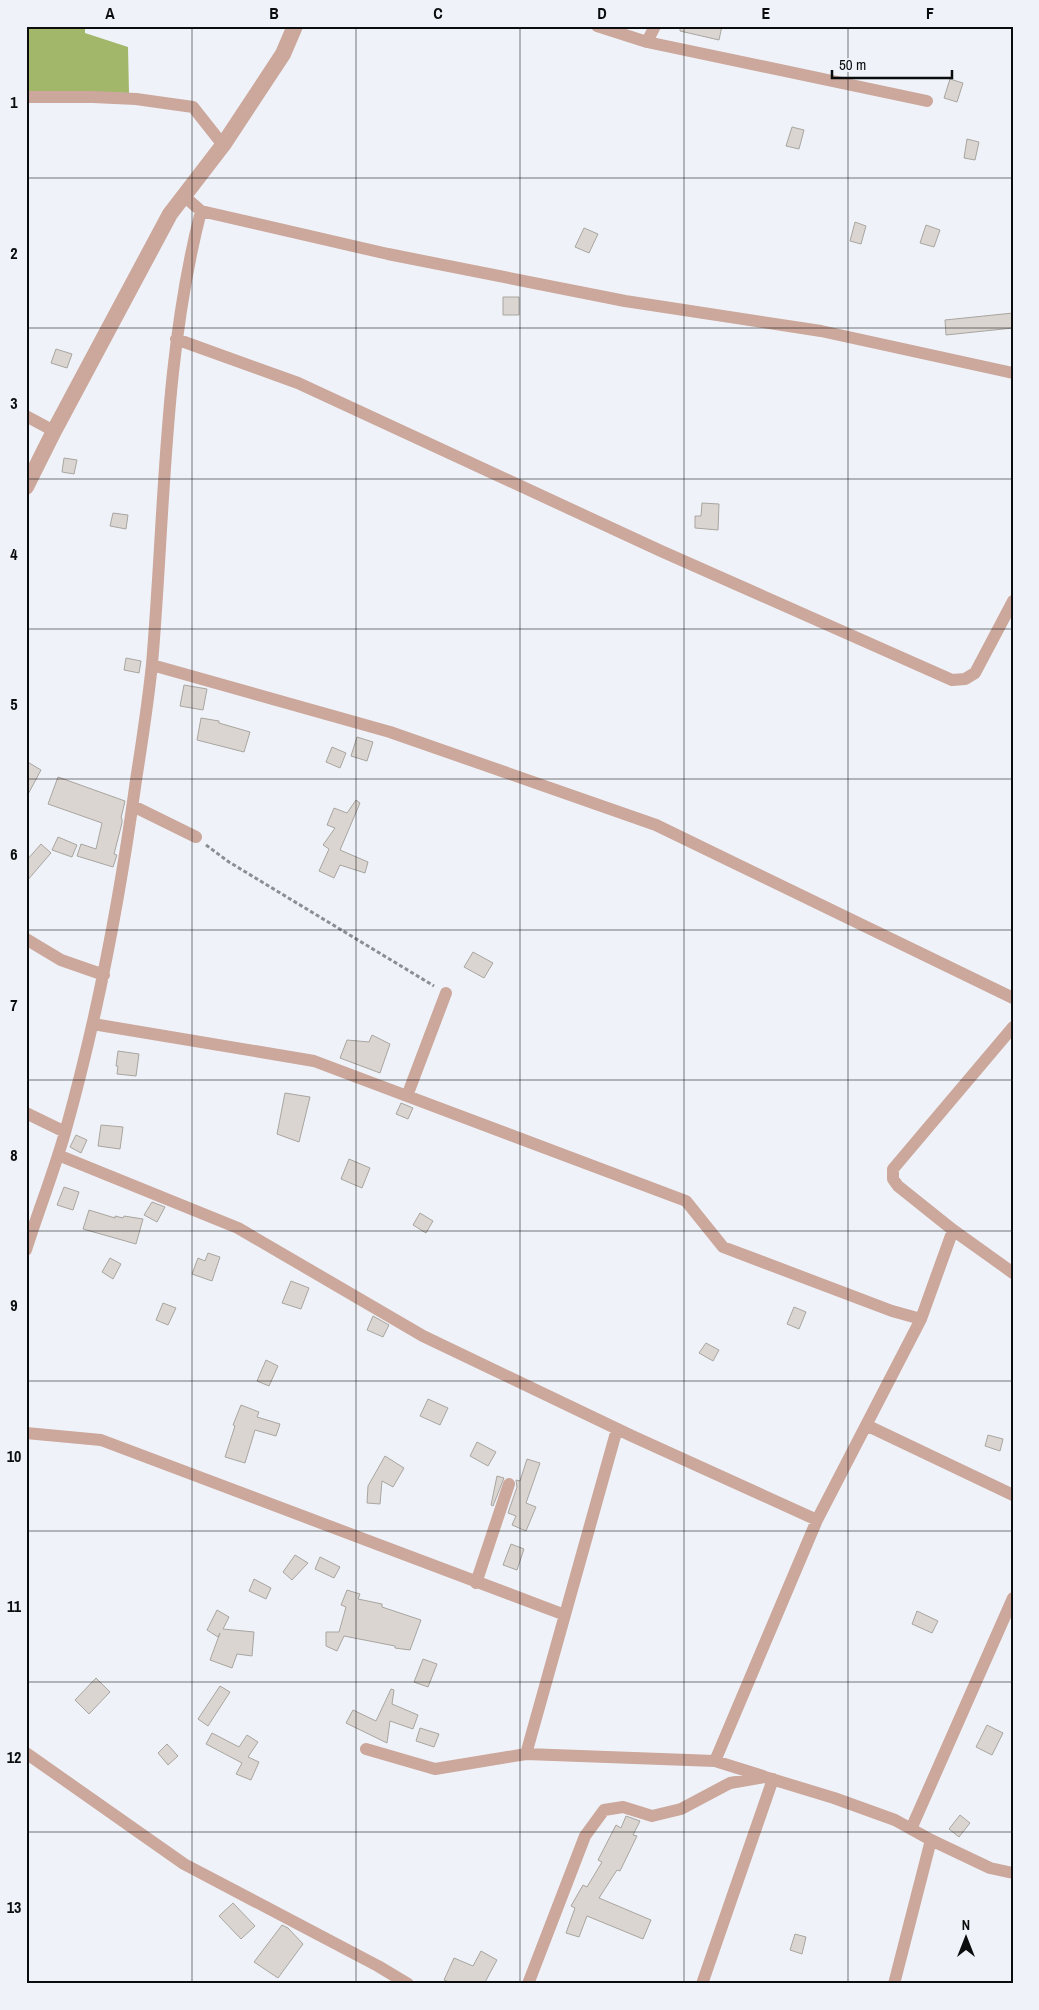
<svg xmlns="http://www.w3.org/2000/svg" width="1039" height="2010" viewBox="0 0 1039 2010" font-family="'Archivo Narrow',sans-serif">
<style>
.forest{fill:#a3b76b}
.building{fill:#dad5d0;stroke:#a9a5a0}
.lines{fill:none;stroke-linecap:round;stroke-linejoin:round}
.path{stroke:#8b8e92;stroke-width:3;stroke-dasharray:4 2.5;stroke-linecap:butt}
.minor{stroke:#cca79c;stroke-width:12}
.tertiary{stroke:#cca79c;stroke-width:16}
.grid{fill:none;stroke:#0b0c0e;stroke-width:1;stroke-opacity:0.55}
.neatline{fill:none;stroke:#0b0c0e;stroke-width:2}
.grid-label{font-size:16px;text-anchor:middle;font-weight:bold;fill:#0b0c0e}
</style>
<rect width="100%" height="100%" fill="#eff3f9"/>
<path class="forest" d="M26,26h59v7l43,14 1,46 -103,-2z"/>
<path class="building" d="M680,26h42l-3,14 -39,-9z
M950,79l13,4 -6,19 -13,-4z
M792,127l12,3 -5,19 -13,-3z
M967,139l12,3 -4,18 -11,-2z
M855,222l11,4 -5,18 -11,-3z
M926,225l14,5 -6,17 -14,-4z
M584,228l14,6 -9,19 -14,-6z
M503,297h16v18h-16z
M1013,313v15l-67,7 -1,-15z
M56,349l16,5 -5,14 -16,-5z
M64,458l13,2 -3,14 -12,-2z
M702,503l17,1 -1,26 -23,-2v-12h6z
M113,513l15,2 -2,14 -16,-3z
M126,658l15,3 -2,12 -15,-3z
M184,685l23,4 -4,21 -23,-4z
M201,718l18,3v2l31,9 -6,20 -47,-12z
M357,737l16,5 -6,19 -16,-5z
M332,747l14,6 -6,15 -14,-6z
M26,761l15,9 -15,28z
M58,777l67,24 -4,17 1,1v4l-8,31 3,1 -4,12 -36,-11 4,-12 15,5 6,-26 -54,-19z
M356,800l4,3 -20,47 28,12 -3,11 -25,-8 -6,13 -15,-7 10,-22 -6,-4 12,-17 -8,-3 7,-17 13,5z
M58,837l19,8 -5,12 -20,-7z
M41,844l10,9 -25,29v-21z
M473,952l20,11 -9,15 -20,-11z
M372,1035l18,9 -10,29 -40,-15 7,-18 22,2z
M118,1051l21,3 -3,22 -19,-2 1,-8h-2z
M285,1093l25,4 -11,45 -22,-8z
M401,1103l12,5 -5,11 -12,-5z
M101,1125l22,2 -3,22 -22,-3z
M76,1135l11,5 -6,13 -11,-6z
M349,1159l21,9 -8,20 -21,-9z
M64,1187l15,5 -6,18 -16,-5z
M152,1202l13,5 -8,15 -13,-7z
M89,1210l26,8v-2l8,2 1,-2 19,3 -7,25 -53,-15z
M420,1213l13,8 -7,12 -13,-8z
M208,1253l12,4 -8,24 -20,-7 6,-16 7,3z
M110,1258l11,6 -8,15 -11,-7z
M291,1281l18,7 -8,21 -19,-6z
M163,1303l13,5 -8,17 -12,-5z
M794,1307l12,5 -7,17 -12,-5z
M373,1316l16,9 -6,12 -16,-7z
M706,1343l13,7 -6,11 -14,-8z
M266,1360l12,6 -9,20 -12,-5z
M428,1399l20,9 -8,17 -20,-9z
M241,1405l18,7 -2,5 23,7 -4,12 -21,-6 -10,33 -20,-6 10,-31 -2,-1z
M988,1435l15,4 -3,12 -15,-5z
M477,1442l19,10 -8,14 -18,-10z
M385,1456l19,12 -11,19 -11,-6 -2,23 -13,-1 1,-17z
M527,1459l13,4 -14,40 10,4 -10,24 -14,-6 4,-9 -8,-3 9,-26 -1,-7 4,1z
M497,1476l7,2 -11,28 -2,-1z
M511,1544l13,5 -7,21 -14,-5z
M295,1555l13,8 -16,17 -9,-8z
M320,1557l20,10 -6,11 -19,-9z
M254,1579l17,9 -5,11 -17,-8z
M347,1590l13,4 -2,5 24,5v3l39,13 -11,30 -15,-2v-2l-51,-10 -7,15 -11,-5v-14h13l7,-25 -5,-2z
M217,1610l12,7 -6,12 31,3 -2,24 -15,-2 -5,14 -22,-8 10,-27 -2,4 -11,-7z
M917,1611l21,10 -6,12 -20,-9z
M423,1659l14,5 -9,23 -14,-5z
M96,1678l14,14 -21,22 -14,-14z
M220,1686l10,6 -22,34 -10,-7z
M391,1689l3,1 -2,14 26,11 -5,14 -23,-8 -3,22 -41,-20 7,-13 23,11z
M987,1725l16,8 -11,22 -16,-8z
M420,1728l19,6 -5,13 -18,-6z
M212,1733l27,14 8,-12 11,7 -10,15 11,5 -8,18 -15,-6 6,-11 -36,-19z
M167,1744l11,12 -10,9 -10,-12z
M960,1815l10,8 -11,14 -10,-8z
M626,1816l14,5 -7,14 4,1 -17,35 -3,-1 -18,28 52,22 -8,19 -56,-23 -8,21 -13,-4 9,-25 -4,-2 12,-21 4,2 15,-25 -4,-2 18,-35 5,3z
M233,1903l22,23 -14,13 -22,-23z
M282,1925l6,3 15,16 -25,34 -24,-16z
M795,1934l11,3 -4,17 -12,-4z
M481,1951l16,9 -13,24h-30l-10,-4 10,-22 19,8z"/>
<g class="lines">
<path class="path" d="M206,845l23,17 205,124"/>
<path class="minor" d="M597,26l50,16 8,-16
M647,42l280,59
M26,97h67l43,2 57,8 30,38
M201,211l187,43 237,47 196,30 192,42
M176,339l122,44 363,168 291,129 13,-1 10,-6 38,-72
M26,416l28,15
M152,665l238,67 266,93 357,173
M133,806l63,31
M26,939l35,21 43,15
M93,1024l221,37 372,140 37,46 169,64 29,8
M1013,1027l-120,142v10l5,7 55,44 60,43
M407,1096l39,-103
M26,1113l39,19
M58,1155l180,73 185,108 209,100 185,84
M26,1250c13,-41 29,-81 40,-121 32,-115 54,-231 70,-349 6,-38 12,-77 16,-116 13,-151 11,-305 49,-453l-16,-14
M866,1425l147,70
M26,1433l75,7 464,175
M476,1583l33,-99
M366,1749l69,20 91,-15 189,7 48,15
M26,1753l158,111 194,102 30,18
M526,1754l91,-325
M715,1761l102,-241 104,-201 32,-89
M911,1829l102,-231
M528,1984l57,-148 19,-26 19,-3 29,9 29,-7 49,-26 35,-6 69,21 61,22 36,20 59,28 23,5
M702,1984l71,-205
M894,1984l37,-144"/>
<path class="tertiary" d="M26,487l28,-56 116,-217 53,-69 60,-91 12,-28"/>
</g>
<path class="grid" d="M192,26v1958M356,26v1958M520,26v1958M684,26v1958M848,26v1958M26,178h987M26,328h987M26,479h987M26,629h987M26,779h987M26,930h987M26,1080h987M26,1231h987M26,1381h987M26,1531h987M26,1682h987M26,1832h987"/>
<rect width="1039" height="2010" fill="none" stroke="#eff3f9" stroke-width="55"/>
<g transform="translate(966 1938)" stroke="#eff3f9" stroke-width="4" paint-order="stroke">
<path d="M0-4L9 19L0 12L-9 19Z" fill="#0b0c0e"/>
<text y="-8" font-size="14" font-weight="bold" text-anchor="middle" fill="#0b0c0e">N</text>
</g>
<path d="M832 70v8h120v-8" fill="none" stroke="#0b0c0e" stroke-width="2.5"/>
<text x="839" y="70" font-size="15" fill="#0b0c0e" stroke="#eff3f9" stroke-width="4" paint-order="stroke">50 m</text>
<rect x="28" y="28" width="984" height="1954" class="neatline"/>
<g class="grid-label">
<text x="110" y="19">A</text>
<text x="274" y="19">B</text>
<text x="438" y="19">C</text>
<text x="602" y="19">D</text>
<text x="766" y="19">E</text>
<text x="930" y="19">F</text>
<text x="14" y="108">1</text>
<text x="14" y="259">2</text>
<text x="14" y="409">3</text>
<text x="14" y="560">4</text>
<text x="14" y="710">5</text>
<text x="14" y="860">6</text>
<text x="14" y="1011">7</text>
<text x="14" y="1161">8</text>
<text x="14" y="1311">9</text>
<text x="14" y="1462">10</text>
<text x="14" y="1612">11</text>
<text x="14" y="1763">12</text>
<text x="14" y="1913">13</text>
</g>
</svg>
